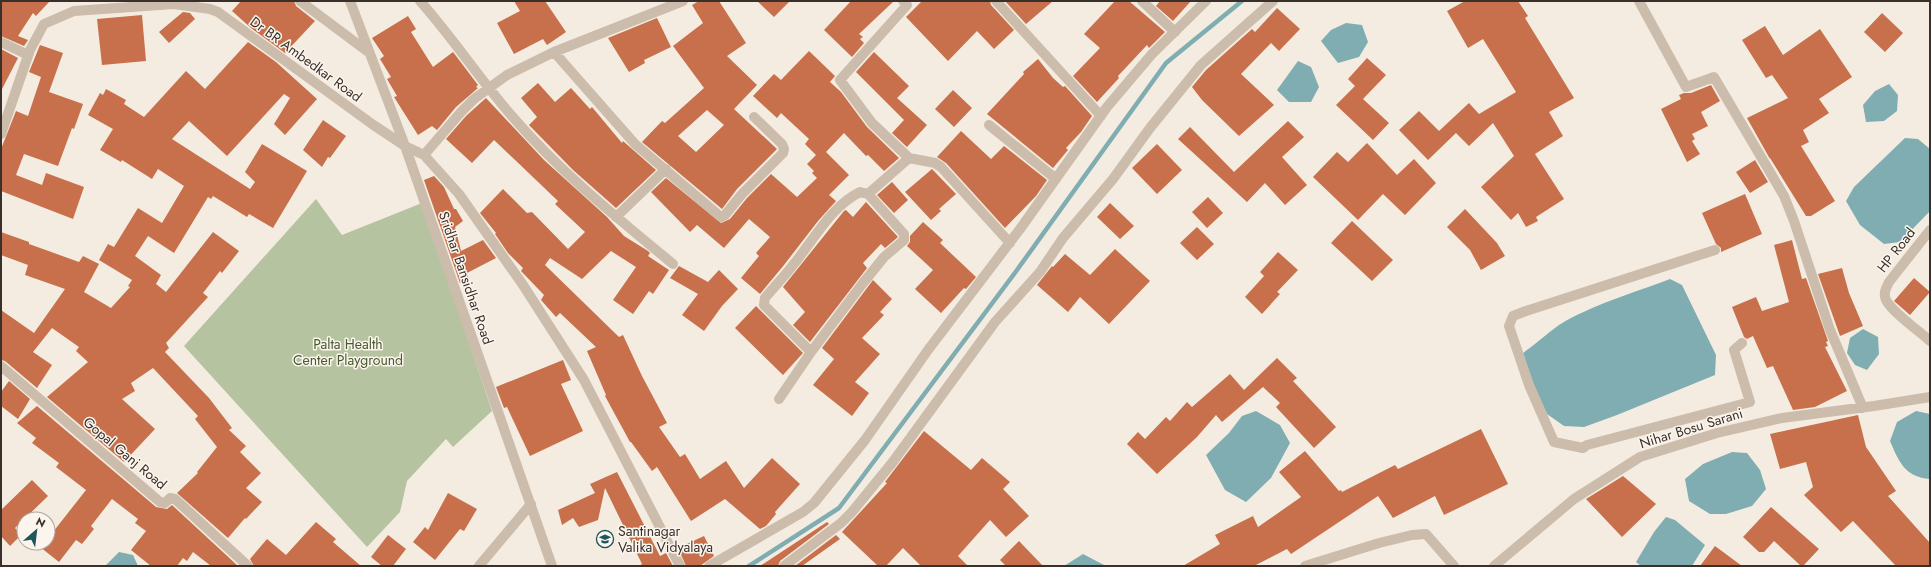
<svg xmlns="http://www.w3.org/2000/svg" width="1931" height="567" viewBox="0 0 1931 567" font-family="Jost,sans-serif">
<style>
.green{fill:#b6c3a0}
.water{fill:#7fadb1}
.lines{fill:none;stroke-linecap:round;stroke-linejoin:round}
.stream{stroke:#7fadb1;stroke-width:4.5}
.building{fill:#c7704b;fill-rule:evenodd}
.minor{stroke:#ccbcac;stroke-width:10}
.labels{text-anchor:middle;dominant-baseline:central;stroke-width:3;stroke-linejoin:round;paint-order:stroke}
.street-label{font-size:14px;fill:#3a302b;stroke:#fbf5ed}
.park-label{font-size:14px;fill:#47592e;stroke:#fbf5ed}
.poi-label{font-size:14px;fill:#3a302b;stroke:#fbf5ed;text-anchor:start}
</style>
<rect width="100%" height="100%" fill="#f4ece0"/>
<path class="green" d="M316,199l26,36 80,-32 70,208 -39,36 -7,-8 -39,42 -7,31 -33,35 -183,-201z"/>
<path class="water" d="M1346,23l16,2 6,17 -9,15 -21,6 -17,-22 10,-11z
M1298,61l13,6 8,20 -8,15h-22l-12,-12z
M1889,84l9,11 -1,16 -13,10 -18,1 -3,-17 12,-14z
M1905,138l13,1 12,10v62l-30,31 -16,2 -24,-19 -14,-24 8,-14z
M1670,279l12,6 34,70 -1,20 -98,40 -33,12 -20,-1 -17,-12 -27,-59c14,-9 26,-21 39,-30 30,-19 77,-33 111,-46z
M1863,329l15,8 1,17 -12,16 -12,-5 -8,-12 3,-15z
M1256,411l24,14 10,18 -19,35 -25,24 -21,-12 -19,-35 23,-22 13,-17z
M1916,411l14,3v65c-25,-2 -31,-17 -40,-38l7,-19z
M1732,452l15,1 13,17 6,19 -14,17 -26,8h-16l-21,-13 -4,-22 18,-15z
M1666,517l9,3 30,25 -13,21h-51l-5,-4 18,-30z
M119,552l14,3 5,11h-33z
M1083,554l21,11v1h-40z"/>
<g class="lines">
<path class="stream" d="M749,566l90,-58 178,-238 149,-207 76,-62"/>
</g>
<path class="building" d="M1,1h49l-14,15 -3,-3 -15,23 10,4 -4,6 -23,-10z
M241,1h53l2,5 19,15 -30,32 -34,-25 -19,-17z
M514,1h31l21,31 -19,13 -4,-6 -29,15 -17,-31 23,-12z
M699,1h20l27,42 -19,13 30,29 -23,24 43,40 -40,40 -15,20 -80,-67 20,-21 3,2 39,-35 -31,-42 30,-23 -11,-18zM707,110l17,15 -28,27 -18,-16z
M757,1h33l-16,16z
M851,1h43l-35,33 4,3 -3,2 4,4 -12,14 -28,-27z
M922,1h68l1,4 23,25 -20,19 -17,-18 -29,30 -42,-44z
M1005,1h48l-27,23z
M1115,1h14l36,31 -16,16 -2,-3 -29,31 1,2 -22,24 -24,-26 27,-28 -16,-14z
M1160,1h31l-18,20 -17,-15z
M1465,1h53l10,15 -3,2 49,80 -25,14 14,24 -28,18 29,45 -28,18 2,4 -12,6 -8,-14 -7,7 -30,-33 33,-31 -21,-33 -24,23 -13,-13 -28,27 -29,-30 20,-19 20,20 30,-28 10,11 37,-22 -33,-53 -15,9 -21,-37z
M1277,8l23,21 -21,22 -8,-8 -30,31 33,31 -35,31 -37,-36 -10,-13 14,-17 46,-41 3,3z
M183,12l7,1 5,6 -26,24 -10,-11z
M1882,13l21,20 -18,19 -21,-20z
M142,15l4,46 -44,4 -5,-46z
M408,16l8,13 -5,3 22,35 20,-15 25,33 -2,2 2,1 -22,19 -19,23 -5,-4 -14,9 -24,-38 3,-1 -10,-17 4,-2 -11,-18 4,-3 -12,-18z
M657,18l14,29 -27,13 1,3 -16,9 -21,-34z
M1765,26l18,29 37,-26 32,48 -33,22 10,14 -26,17 6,12 -8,4 34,55 -24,15h-5l-36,-58v1l-23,-41 41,-20 -16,-23 -6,3 -24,-38z
M248,42l28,20 41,37 -32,36 -11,-11 16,-26 -6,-4 -57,62 -38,-35 -17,18 78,50 5,-7 -10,-10 17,-28 45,27 -34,57 -24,-14 -2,3 -34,-21 -2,3 -3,-2 -34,56 -26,-17 -13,20 26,19 -5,9 10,8 47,-60 26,19 -17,22 -2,-2 -17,22 5,4 -42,46 3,5 -4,4 44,46 23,30 -3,2 17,16 -6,6 21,21 -15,15 16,14 -16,17 -1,-1 -17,20 -51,-45 21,-20 -1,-1 20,-25 -22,-28 3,-3 -45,-48 -22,15 4,8 -13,8 33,30 -31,33 -77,-65 41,-35 -12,-11 3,-4 -27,-19 -19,24 19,13 -15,23 -32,-27 -4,-1v-50l33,23 31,-44 -40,-14 3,-10 -27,-10v-23l28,10v2l50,18 4,-6 16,8 -15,28 27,16 19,-21 -2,-1 4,-6 -33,-20 9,-16 6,3 24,-39 24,15 22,-37 -26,-17 -6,10 -30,-19 -1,2 -21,-12 13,-21 -25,-14 12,-22 3,2 3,-6 20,11 -2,4 20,13 42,-46 19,18z
M40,45l23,8 -14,39 34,12 -9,25 -2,-1 -14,38 -34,-12 -8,21 26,10 4,-12 38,14 -11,32 -72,-28v-42l15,-38 12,5 13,-39 -12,-5z
M1,49l17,9 -17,33z
M809,51l26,25 -5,6 11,10 26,35 32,31 -15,13 -16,-16 -2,1 -22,-23 -18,19 23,23 -20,20 7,6 -18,20 -34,44 -24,29 -19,-16 18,-22 -3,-3 14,-16 -21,-18 -25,29 -27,-23 -7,7 -39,-40 15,-14 55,45 9,-4 17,-21 24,-24 26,23 20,-19 -5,-5 2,-2 -7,-7 9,-9 -11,-11 4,-5 -28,-26 -4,5 -24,-22 21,-22 7,6z
M874,52l35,34 -12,12 30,27 -20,22 -15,-14 12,-13 -48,-48z
M1367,58l19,17 -23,24 26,24 -16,17 -37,-35 19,-19 -7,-7z
M1038,59l15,19 10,9 2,-1 27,30 -11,16 -15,16 2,2 -15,18 -66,-54 37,-40 -1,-2z
M538,83l17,19 16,-14 19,21 2,-2 30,36 1,-2 33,29 -40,38 -43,-38 -44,-45 8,-8 -16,-19z
M1711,85l9,16 -19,11 7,14 -16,8 3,5 -3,2 8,13 -13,8 -26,-53 20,-10 -2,-4 5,-2h7z
M953,90l19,18 -18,19 -19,-18z
M486,98l58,62 63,57 17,19 24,15 2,2 -2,3 21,14 -16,24 -4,-3 -16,23 -20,-14 23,-33 -25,-16 -29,28 -32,-21 -5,7 74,72 4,-2 19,41 25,47 -8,4 21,30 5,-3 15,25 26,-18 18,27 28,-30 28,26 -25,28 1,2 -10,12 -6,3 -35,-30 -34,22 -34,-54 -5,4 -21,-29h-1l-25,-46 1,-1 -19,-44 9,-4 -36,-34 -4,4 -15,-17 3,-5 -23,-24 2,-3 -15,-15 -13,-19 1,-1 -16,-20 23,-24 24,24 5,-1 36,37 17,-17 -30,-28 3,-3 -64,-61 -22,23 -26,-24 20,-23z
M323,120l23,16 -16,22 -2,-1 -6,10 -19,-17z
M1288,121l16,16 -22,20 25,28 -22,20 -20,-22 -18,19 -69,-63 12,-12 44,45z
M961,131l30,28 13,-13 43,34 -11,16 -31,32 -59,-65 -9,-6z
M1367,143l30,32 17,-16 22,24 -31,32 -22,-21 -25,26 -45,-43 24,-25 11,10z
M1157,144l25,26 -25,24 -25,-26z
M1755,160l13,22 -18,11 -14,-21z
M932,169l24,25 -17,15 2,2 -10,9 -26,-28z
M434,176l10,11 10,22h2l7,12 -8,6 6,24 22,-11 13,18 -29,15 2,7 -9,3 -36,-103z
M892,182l16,18 -14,13 -17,-18z
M1745,194l17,40 -41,18v-4l-5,-4 -14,-31z
M1208,197l15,16 -16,15 -15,-16z
M866,202l32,35 -13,11 -4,-4 -18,19 4,5 -57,74 -17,-17 12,-13 -22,-25 61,-76 2,-1 7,7z
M1110,203l24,23 -14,13 -23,-22z
M1465,209l32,34 8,13 -24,14 -11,-20 -23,-23z
M1352,221l41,39 -21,21 -41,-38z
M923,222l20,18 -3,3 36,34 -10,12 -2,-1 -23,25 -26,-24 18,-19 -26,-24 3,-4v-6z
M1197,227l17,17 -17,16 -17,-17z
M1792,240l10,39 4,-1 22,63 -2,1 2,4 -3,1 22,44 -32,16 -22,3 -20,-44 -6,2 -14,-32 -6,3 -3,-2 -12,-30 24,-10 6,14 27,-9 -15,-57z
M1115,249l35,32 -41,43 -29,-27 -12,15 -31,-27 15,-19 1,1 12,-13 25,21z
M1278,252l20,18 -21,22 3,2 -18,20 -17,-17 19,-21 -4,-4z
M679,266l29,16 11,-12 19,19 -16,17 -18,25 -22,-16 16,-21 -28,-16z
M1842,268l7,25 14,33 -23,10 -22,-62z
M1914,278l16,14 -20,23 -16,-14z
M873,280l19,19 -12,13 4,3 -22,23 18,16 -25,28 14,11 -17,23 -39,-31 21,-26 -12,-11z
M756,306l47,47 -20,22 -48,-47z
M1277,358l20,20 -4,3 43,46 -22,21 -38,-41 4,-4 -17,-16 -41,35 -6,-7 -19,22 -40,37 -30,-30 11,-12 7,7 21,-22 4,4 17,-19 5,5 38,-33 14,16z
M563,360l8,20 -10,4 22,47 -53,25 -23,-49 -3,1 -8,-21z
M9,381l21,18 -12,20 -17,-13v-14z
M37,406l119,101 11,2 5,-4 66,61h-27l-18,-14 -6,9 -4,-3 -6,8h-26l-20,-16 15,-19 -11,-8 3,-4 -26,-20 -21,27 3,3 -12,15 -6,-4 -17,22 -24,-19h13v-15l5,4 33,-42 -30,-23 3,-4 -27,-20 4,-5 -19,-15z
M1858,415l8,32 30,44 -8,5 42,47v23h-34l-43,-45 -12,11 -37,-37 9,-8 -7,-25 -26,7 -10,-35z
M1481,429l27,55 -64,31 -9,-19 -42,22 -15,-22 -87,58 -4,-5 -33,17h-71l37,-22 -5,-9 38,-19 5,11 43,-30 -22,-25 26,-21 34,40 2,-1 1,2 53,-27 3,4z
M924,431l47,39 11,-12 28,24 -7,7 26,27 -23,21 -16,-17 -32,36 10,10h-47l-18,-18 -17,18h-8l-36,-34 45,-49 -2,-1z
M617,472l43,84 6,-3 7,13h-34l3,-2 -37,-76 -7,32 -19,7 -6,-9 -11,7 -4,-15 37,-17 -5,-9z
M1623,476l33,28 -34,33 -36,-38z
M32,480l16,16 -33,32 6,7 -11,11 -9,-10v-26z
M448,493l29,16 -13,22 -4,-2 -25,31 -22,-18 12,-15 3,3z
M1771,507l48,42 -16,17h-2l-27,-25 -10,11h-5l-16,-15z
M316,522l20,17 -3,3 28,24h-107l-4,-7 17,-20 19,16z
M827,522l2,2 -49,37 -2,5h-18z
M388,535l18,14 -13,17h-11l-11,-9z
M836,535l4,4 -38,27h-7z
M704,536l10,20 -14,10h-14l-8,-18z
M1019,541l24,25h-37l-6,-6z
M1715,546l27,20h-42z"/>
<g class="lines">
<path class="minor" d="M300,1l67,50
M350,1l55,145 147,420
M420,1c32,36 59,77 91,114 48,56 105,102 162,149
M996,1l105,115
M1142,1l33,31
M1639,1l47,86 28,-10 70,119 10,25 36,109 33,78
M1,42l27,13
M554,52l81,92 86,73 4,-2 17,-21 41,-41 1,-4 -2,-5 -28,-27
M989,125l67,54
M1,134l29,-84 14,-26 30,-13 100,-7 36,5 8,3 154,112 33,22 19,9 35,39 64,91 61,95 96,186
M424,155l37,-43 13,-13 33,-24 47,-23 129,-51
M909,158l26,5 6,4 69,76
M616,217l50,-48
M1930,230l-41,52c-3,6 -6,11 -3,18 6,12 33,31 44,41
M1715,250l-189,61 -13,5 -4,10 20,59 25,57 29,6 4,-3 163,-43 -16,-52 8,-7
M811,352l-47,-47 1,-7c9,-11 19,-21 28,-33 21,-25 37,-58 67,-73l8,2 41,-36 -37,-35 -32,-43 67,-75 -4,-4
M1,366l159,136 5,1 5,-5 5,1 73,67
M779,399l32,-47 52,-69 21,-26 20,-17v-6l-36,-40
M479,566l52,-62
M709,566l94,-54 11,-9 51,-63 63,-90 92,-121 87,-122 45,-53 54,-53
M784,566l57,-43 11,-11 40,-49 103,-141 45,-50 23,-34 50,-59 37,-51 51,-63 72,-64
M1305,566l74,-23 33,-8 14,-1 28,32
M1494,566l80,-67 66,-42 77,-24 65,-15 92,-12 56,-9"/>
</g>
<defs>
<g id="school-ring" transform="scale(0.9)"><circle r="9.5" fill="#fbf5ed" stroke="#1f565d" stroke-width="1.5"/><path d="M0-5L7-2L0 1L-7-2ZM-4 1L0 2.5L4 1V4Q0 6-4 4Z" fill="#1f565d"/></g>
</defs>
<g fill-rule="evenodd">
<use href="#school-ring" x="605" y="539"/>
</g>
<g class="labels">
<g class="street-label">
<text transform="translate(306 59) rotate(36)">Dr BR Ambedkar Road</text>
<text transform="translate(1896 250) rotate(-52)">HP Road</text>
<text transform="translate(466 278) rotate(71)">Sridhar Bansidhar Road</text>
<text transform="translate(1691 428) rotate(-17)">Nihar Bosu Sarani</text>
<text transform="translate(125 453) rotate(40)">Gopal Ganj Road</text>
</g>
<g class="park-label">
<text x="348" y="344">Palta Health<tspan x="348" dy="16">Center Playground</tspan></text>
</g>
<g class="poi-label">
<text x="618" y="531">Santinagar<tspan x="618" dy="16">Valika Vidyalaya</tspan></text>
</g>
</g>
<rect width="1931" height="567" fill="none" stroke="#3a302b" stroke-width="4"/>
<g transform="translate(36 531) rotate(28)"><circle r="19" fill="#fbf5ed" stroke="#aea69f"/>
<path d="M0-3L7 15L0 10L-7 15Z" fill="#1f565d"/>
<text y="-6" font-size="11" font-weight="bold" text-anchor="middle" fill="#3a302b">N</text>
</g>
</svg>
